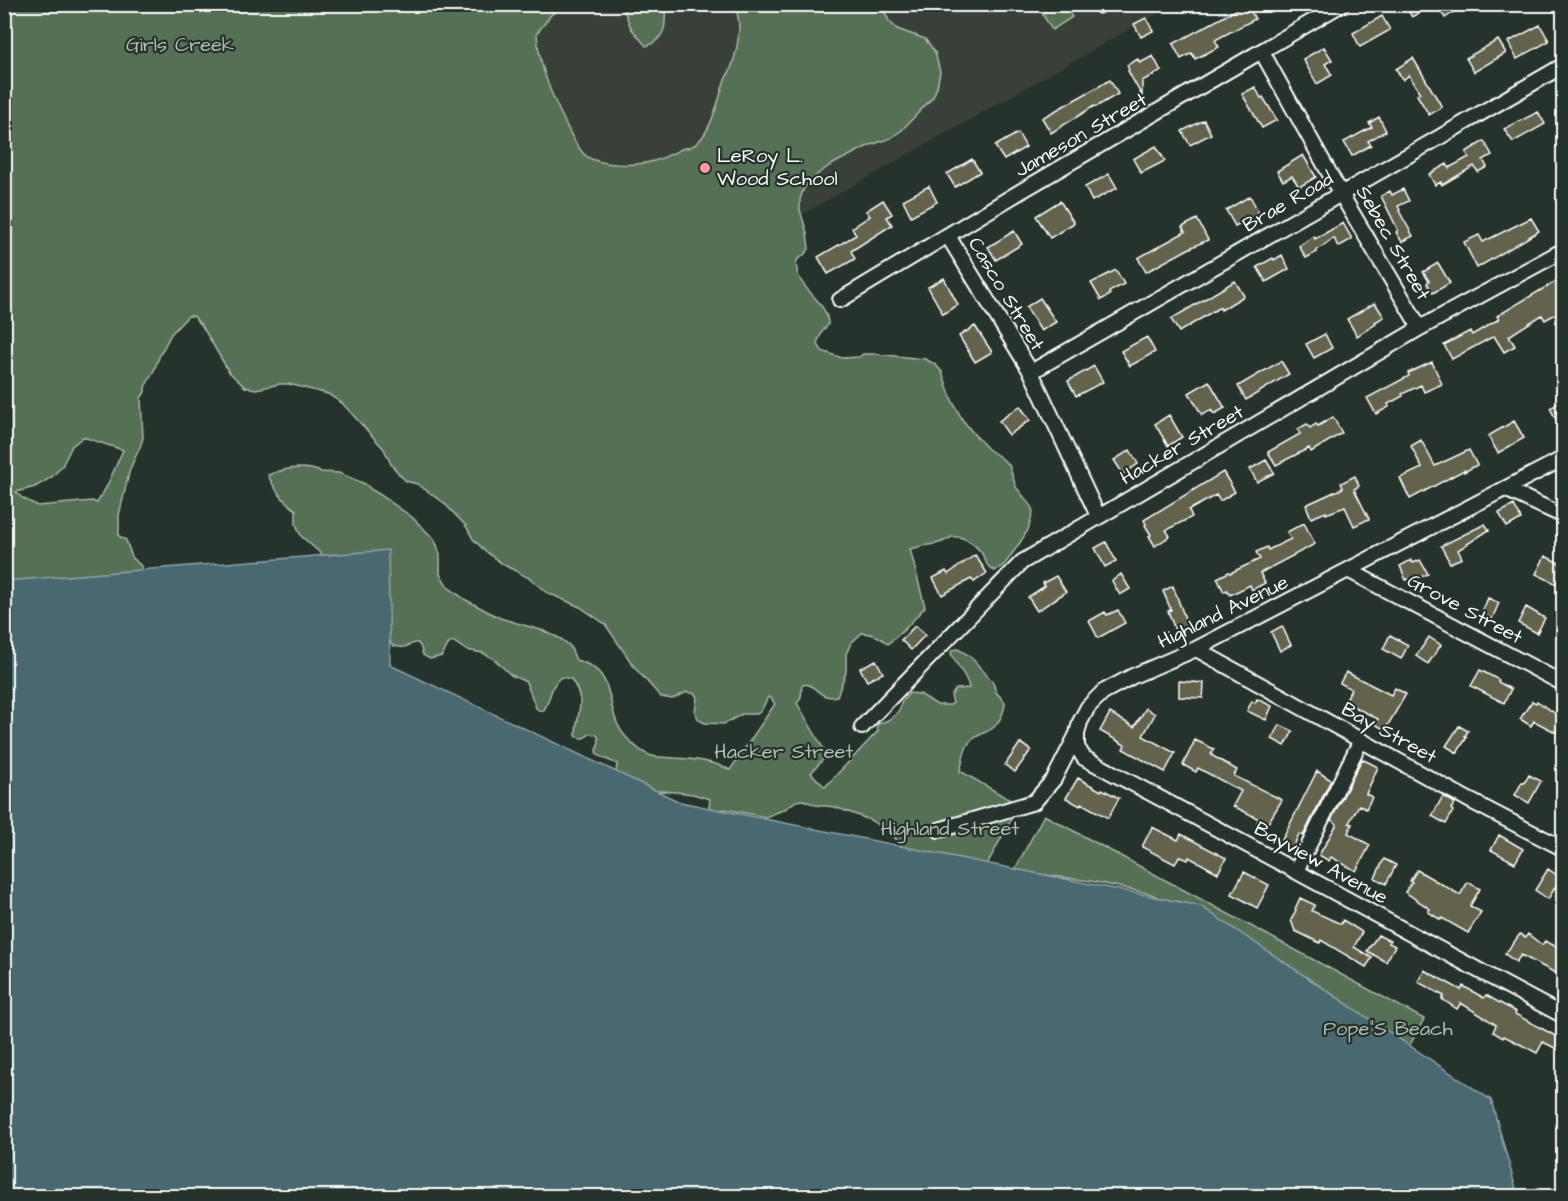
<svg xmlns="http://www.w3.org/2000/svg" width="1568" height="1201" viewBox="0 0 1568 1201" font-family="'Architects Daughter',sans-serif">
<style>
.built{fill:#394137}
.green{fill:#566f55;stroke:#aab7aa;stroke-width:1.5;fill-rule:evenodd}
.water{fill:#48686f;stroke:#91a4a9;stroke-width:1.5}
.building{fill:#64634e;stroke:#fff;stroke-width:1.5}
.lines{fill:none;stroke-linecap:round;stroke-linejoin:round}
.service-casing{stroke:#fff;stroke-width:11}
.minor-casing{stroke:#fff;stroke-width:18}
.service{stroke:#26332d;stroke-width:7}
.minor{stroke:#26332d;stroke-width:14}
.poi-dot{fill:#ff9aa2;stroke:#26332d;stroke-width:2}
.labels{text-anchor:middle;dominant-baseline:central;stroke-width:4.5;stroke-linejoin:round;paint-order:stroke}
.park-label{font-size:20px;fill:#b3beb2;stroke:#26332d}
.street-label{font-size:20px;fill:#fff;stroke:#26332d}
.poi-label{font-size:20px;fill:#fff;stroke:#26332d;text-anchor:start}
</style>
<rect width="100%" height="100%" fill="#26332d"/>
<filter id="ink" filterUnits="userSpaceOnUse"><feTurbulence type="fractalNoise" baseFrequency=".0167" numOctaves="2"/><feDisplacementMap in="SourceGraphic" scale="12" xChannelSelector="R" yChannelSelector="G"/><feConvolveMatrix kernelMatrix="1 2 1 2 8 2 1 2 1" color-interpolation-filters="sRGB"/></filter>
<g filter="url(#ink)">
<path class="built" d="M457,4l715,1 -572,324z"/>
<path class="green" d="M4,5h559l-12,10 -14,18c1,27 11,54 23,79 7,14 13,30 23,41 12,14 54,13 71,8 10,-3 21,-9 30,-13 25,0 35,-51 41,-69 10,-12 16,-46 13,-62 0,-4 -4,-9 -7,-12h149l2,1 7,15 8,8 28,10 10,13 5,20 -3,15 -4,10 -31,33 -11,8 -23,8 -37,19 -12,8 -15,15 -4,11v11l7,23 2,16 -6,7 -6,4c-6,27 32,39 31,65l-5,5 -6,13 5,8 20,7 17,-1 4,-3h12l50,5 10,5 7,8 10,28 10,19 11,14 15,16 12,8 9,8 7,22 15,19 2,6 -5,18 -9,14 -14,20 -10,7c-9,-3 -9,-11 -14,-19 -6,-8 -18,-17 -29,-15 -5,2 -8,5 -13,6 -10,2 -19,3 -29,6l15,58 -20,22 -17,15c-8,-7 -15,-11 -26,-11l-11,10 -5,11v18l-9,24c-20,5 -21,-15 -35,-11 -1,7 1,13 -5,18l30,52 -16,18 14,14 53,-56 -2,-6 12,-5 7,-5 5,-6 1,-6 8,-10 11,1 17,11h13l3,-2 -2,-7 5,-7 13,-1c-1,-12 -14,-23 -18,-35l1,-3 6,-1 12,7 23,26 3,10 9,10c0,8 -5,20 -12,26 -8,6 -17,6 -24,15 -6,8 -6,19 -9,28l59,34 -49,91 -69,-49 -1,-3 -11,-13 -19,-11 -35,-13 -19,-2 -13,-5 -7,1 -11,8 -19,8 -41,-8 -17,6 2,-16 -17,-5 -18,-2 -14,-1 -20,3 -26,-12 2,-18c-8,-4 -14,-5 -20,-10l-1,-4c3,-5 4,-10 1,-15l-7,-1c-6,4 -8,6 -14,2 0,-26 12,-32 -5,-57l-10,-2c-11,8 -10,22 -17,33l-4,1 -4,-3 -10,-26 -15,-7 -17,-16 -11,-6 -17,-3 -12,-8h-3l-3,3 -6,11 -12,3 -7,-4c-5,-20 -8,-10 -19,-8 -1,1 -10,-1 -11,-1l-58,-80 -34,-30 -5,-12v-14c-14,-10 -21,-20 -28,-35 17,-7 36,-10 53,-3l18,1 26,11 7,6 7,4 33,23 21,21 4,7 3,10v19l8,13 18,13 34,18 44,13 17,8 9,7 6,14c45,11 26,51 50,77 7,8 16,16 26,19 7,2 16,1 23,2 19,1 38,3 55,12l45,-66 -4,-6 -3,-1 -7,14 -4,3h-15l-18,10 -19,-1 -6,-3 -4,-8 2,-14 -2,-4 -8,-2 -15,7 -11,-2 -26,-29 -30,-44 -25,-17 -34,-15 -15,-13 -27,-14 -20,-15 -11,-11 -7,-13 -23,-24 -26,-18 -11,-3 -7,-7 -8,-10 -7,-15 -42,-46 -14,-9 -39,-10h-9l-24,5 -11,-2 -16,-15 -28,-48 -3,-2 -4,-6h-6l-17,18 -12,23 -6,16 -8,14v5l-4,6 2,40 -3,9 -10,22 -11,46v21l7,4 6,17 10,10 -3,13 -135,36zM83,437l40,13 -17,38 -9,15 -5,-2 -54,5 -16,-8 -6,-6 19,-5 17,-10 10,-11 10,-20z
M622,5h43c1,17 2,35 -19,41l-15,-18z
M1037,5h27l8,12 -20,13z
M1044,815l380,204 -27,50 -58,-70 -33,-22 -155,-83 -60,-13 -77,-10z"/>
<path class="water" d="M388,550l2,115 290,137 520,104 291,194 27,96h-1513v-615z"/>
<path class="building" d="M1247,4l8,15 -40,21 4,7 -24,12 -3,-6 -11,6 -8,-15z
M1404,4h29l-21,13z
M1436,4h29l-20,14z
M1382,16l8,14 -30,17 -7,-14z
M1146,18l7,13 -12,6 -7,-13z
M1540,25l9,16 -32,18 -9,-17z
M1498,40l8,13 -32,19 -8,-14z
M1324,47l8,13 -7,4 7,11 -15,9 -14,-25z
M1153,56l8,15 -19,10v15l-14,-25 1,-1 -2,-5 11,-6 2,4z
M1413,58l29,49 -13,8 -12,-20 3,-2 -11,-18 -6,5 -7,-11z
M1110,80l8,14 -22,13 -2,-1 -43,27 -9,-15z
M1255,87l6,11 2,-1 14,23 -15,8 -20,-34z
M1538,112l7,12 -32,18 -9,-13z
M1379,117l7,14 -18,10 3,4 -19,11 -8,-14 28,-15 -3,-4z
M1204,120l7,14 -21,11 -8,-14z
M1018,133l8,14 -22,13 -9,-14z
M1484,141l8,14 -9,5 4,7 -9,5 -4,-6 -32,19 -1,-3 -6,3 -6,-11 18,-10 2,4 20,-11 -3,-5z
M1156,146l9,15 -24,12 -8,-14z
M1303,155l13,22 -17,10 -7,-11 -9,5 -6,-10z
M972,159l8,13 -25,15 -8,-13z
M1109,174l8,14 -25,13 -7,-14z
M929,186l8,16 -26,14 -8,-16z
M1403,189l6,12 -11,5 2,4 -1,1 14,25 -11,6 -6,-10 2,-2 -17,-34 9,-5 2,4z
M1250,196l9,17 -24,13 -9,-16z
M883,200l9,14 -5,3 5,8 -41,26 4,8 -27,15 -10,-17 38,-22 -4,-7 18,-12 -4,-5z
M1060,201l14,22 -24,15 -14,-22z
M1531,218l8,13 -62,37 -13,-26 15,-7 4,7z
M1197,219l11,21 -16,7 -46,25 -8,-14 47,-26 -3,-5z
M1343,223l9,16 -14,8 -4,-9 -18,13 1,1 -11,6 -7,-12 15,-10 1,3z
M1014,231l8,13 -26,16 -8,-13z
M1282,255l7,14 -23,13 -9,-15 16,-9 1,2z
M1438,263l12,20 -17,10 -6,-10 2,-2 -6,-9z
M1116,270l8,14 -15,8 1,3 -9,5 -10,-17z
M1563,277v33l-18,10 -3,-5 -33,21 6,10 -11,6 -10,-16 -42,23 -8,-14 26,-14 2,4 27,-16 -2,-3z
M944,278l14,27 -15,9 -15,-27z
M1235,281l9,15 -23,14 -1,-3 -41,25 -8,-13z
M1040,298l16,24 -15,9 -15,-24z
M1375,303l9,14 -9,5 1,2 -19,12 -10,-17z
M975,326l17,26 -17,10 -16,-26z
M1325,334l7,14 -18,10 -8,-14z
M1147,337l8,15 -25,14 -9,-15z
M1281,361l8,13 -43,26 -8,-14z
M1432,362l10,22 -18,8 -3,-7 -19,9 1,2 -15,8 1,3 -13,7 -9,-16 42,-22 -1,-3z
M1094,366l9,16 -27,14 -8,-15z
M1209,381l16,27 -11,6 -3,-4 -9,5 -13,-22z
M1563,401v32l-13,-25z
M1020,406l10,14 -21,15 -10,-14z
M1169,415l13,22 -14,9 -13,-22z
M1333,417l9,16 -31,19 -2,-4 -33,17 -8,-13 32,-18 -2,-5 9,-5 3,4 6,-4 2,2z
M1514,421l10,17 -26,15 -10,-17z
M1421,440l14,26 34,-16 8,15 -13,7v-2l-54,29 -10,-21 22,-10 -11,-22z
M1130,450l8,14 -15,10 -9,-14z
M1266,460l8,13 -17,9 -7,-13z
M1223,472l12,20 -15,9 -4,-6 -27,15 3,7 -26,13 4,6 -15,10 -6,-10 2,-1 -6,-10 1,-1 -2,-4z
M1355,476l4,10 -5,3 15,30 -15,7 -9,-19 -19,7v-2l-15,6 -5,-13 37,-17 -2,-5z
M1514,505l7,14 -14,8 -8,-14z
M1304,523l11,21 -55,29 5,10 -13,7 -2,-5 -20,10 -3,-5 -3,2 -7,-14 12,-6 1,1 30,-14 -4,-7 11,-5 1,3 23,-11 -4,-7z
M1485,524l4,6 -31,20 4,8 -12,5 -9,-17z
M1106,542l10,19 -11,6 -10,-19z
M975,555l12,18 -13,9 -3,-3 -29,16 -9,-17 13,-7 2,3z
M1545,556l18,9v22l-27,-13z
M1411,560l2,3 7,-3 8,14 -18,8 -2,-3 -2,1 -6,-14z
M1121,574l9,15 -10,6 -8,-14z
M1056,576l10,16 -29,19 -9,-14 17,-11 -2,-3z
M1173,586l16,43 -13,4 -8,-22 3,-1 -8,-19z
M1488,598l11,5 -7,16 -11,-5z
M1526,607l19,11 -8,15 -19,-10z
M1118,610l7,13 -27,15 -9,-17 16,-9 2,3z
M915,626l10,9 -14,15 -10,-10z
M1282,626l9,19 -11,6 -9,-19z
M1390,635l18,10 -7,14 -18,-10z
M1429,637l12,8 -13,19 -12,-8z
M876,660l7,13 -16,8 -7,-13z
M1480,670l19,10 -1,2 13,7 -7,14 -33,-17z
M1346,672l45,23 4,-7 11,6 -21,36 -10,-6 3,-5 -33,-17 6,-13 -11,-6z
M1179,681l25,2 -1,15 -24,-1z
M1257,699l15,7 -6,14 -19,-9 5,-10 3,2z
M1532,701l4,2 1,-2 26,18v17l-29,-15 -3,5 -11,-7z
M1146,708l9,6 -12,22 32,17 -10,19 -42,-23 2,-4 -25,-14 10,-18 24,14z
M1280,725l13,6 -8,15 -13,-7z
M1459,726l9,5 -3,5 2,1 -10,16 -11,-7z
M1195,740l19,9 -3,6 26,15 -3,6 48,24 -17,28 -8,-6 2,-3 -26,-13 8,-15 -43,-23 -2,4 -13,-7z
M1020,743l11,7 -16,22 -10,-7z
M1362,759l16,8 -12,27 6,3 -6,12 -7,-4 -10,18 3,1 -4,9 22,12 -14,26 -25,-14 -2,4 -10,-6 18,-31 -6,-4z
M1317,771l14,9 -28,56 -4,-2 -7,16 -12,-6z
M1529,775l12,6 -12,22 -14,-8 7,-13 2,1z
M1078,778l23,13 1,-2 17,9 -11,20 -27,-15 -1,3 -14,-8z
M1443,796l12,7 -4,6 2,2 -7,13 -14,-8z
M1152,827l26,13 3,-6 45,24 -8,15 -29,-16 -1,3 -9,-4 -4,8 -33,-17z
M1499,835l24,14 -8,14 -24,-13z
M1384,859l12,6 -10,19 -11,-6z
M1548,869l13,9 -13,21 -13,-9z
M1417,870l43,25 8,-13 12,7 -10,17 11,6 -13,21 -26,-15 -1,2 -13,-8 2,-3 -25,-17 7,-10 -2,-1z
M1244,872l25,13 -12,23 -25,-14z
M1300,898l15,7 -3,6 29,13 2,-4 19,12 -8,15 18,11 -6,9 -45,-27 -1,3 -25,-12 -4,-11 5,-10 -1,-1z
M1520,934l5,4 3,-4 14,11 3,-4 18,9v27l-42,-22 -5,7 -11,-8z
M1378,935l12,6 -1,2 6,3 -9,16 -19,-11z
M1424,970l37,20 2,-4 21,12 2,-3 30,17 -1,2 48,26v12l-20,-10 -6,11 -33,-17 -1,2 -10,-6 3,-7 -1,-1 -34,-21 -4,6 -15,-10 2,-3 -26,-14z"/>
<g class="lines">
<g class="service-casing">
<path id="service" d="M1099,9l7,-5"/>
</g>
<g class="minor-casing">
<path id="minor" d="M1262,52l79,142 79,134
M948,236l83,136 67,144
M840,300l183,-110 319,-186
M1031,372l402,-231 131,-76
M1505,489l59,27
M1348,570l216,114
M1196,649l271,150 97,50
M862,727l160,-165 398,-234 144,-78
M1077,734v13l7,11c161,84 319,173 480,258
M939,830l95,-28 20,-23 23,-45 3,-12 8,-15 15,-15 30,-16 63,-27 368,-191
M1296,871l65,-131"/>
</g>
<use href="#service" class="service"/>
<use href="#minor" class="minor"/>
</g>
</g>
<circle class="poi-dot" cx="705" cy="168" r="6"/>
<g class="labels">
<g class="park-label">
<text x="180" y="45">Girls Creek</text>
<text x="784" y="752">Hacker Street</text>
<text x="950" y="829">Highland Street</text>
<text x="1388" y="1029">Pope"S Beach</text>
</g>
<g class="street-label">
<text transform="translate(1081 135) rotate(-30)">Jameson Street</text>
<text transform="translate(1288 202) rotate(-30)">Brae Road</text>
<text transform="translate(1393 243) rotate(60)">Sebec Street</text>
<text transform="translate(1006 294) rotate(59)">Casco Street</text>
<text transform="translate(1182 445) rotate(-30)">Hacker Street</text>
<text transform="translate(1465 609) rotate(28)">Grove Street</text>
<text transform="translate(1223 612) rotate(-26)">Highland Avenue</text>
<text transform="translate(1389 733) rotate(29)">Bay Street</text>
<text transform="translate(1321 863) rotate(29)">Bayview Avenue</text>
</g>
<g class="poi-label">
<text x="717" y="156">LeRoy L.<tspan x="717" dy="23">Wood School</tspan></text>
</g>
</g>
<rect width="1568" height="1201" fill="none" stroke="#26332d" stroke-width="24"/>
<rect x="12" y="12" width="1544" height="1177" fill="none" stroke="#fff" stroke-width="2" filter="url(#ink)"/>
</svg>
